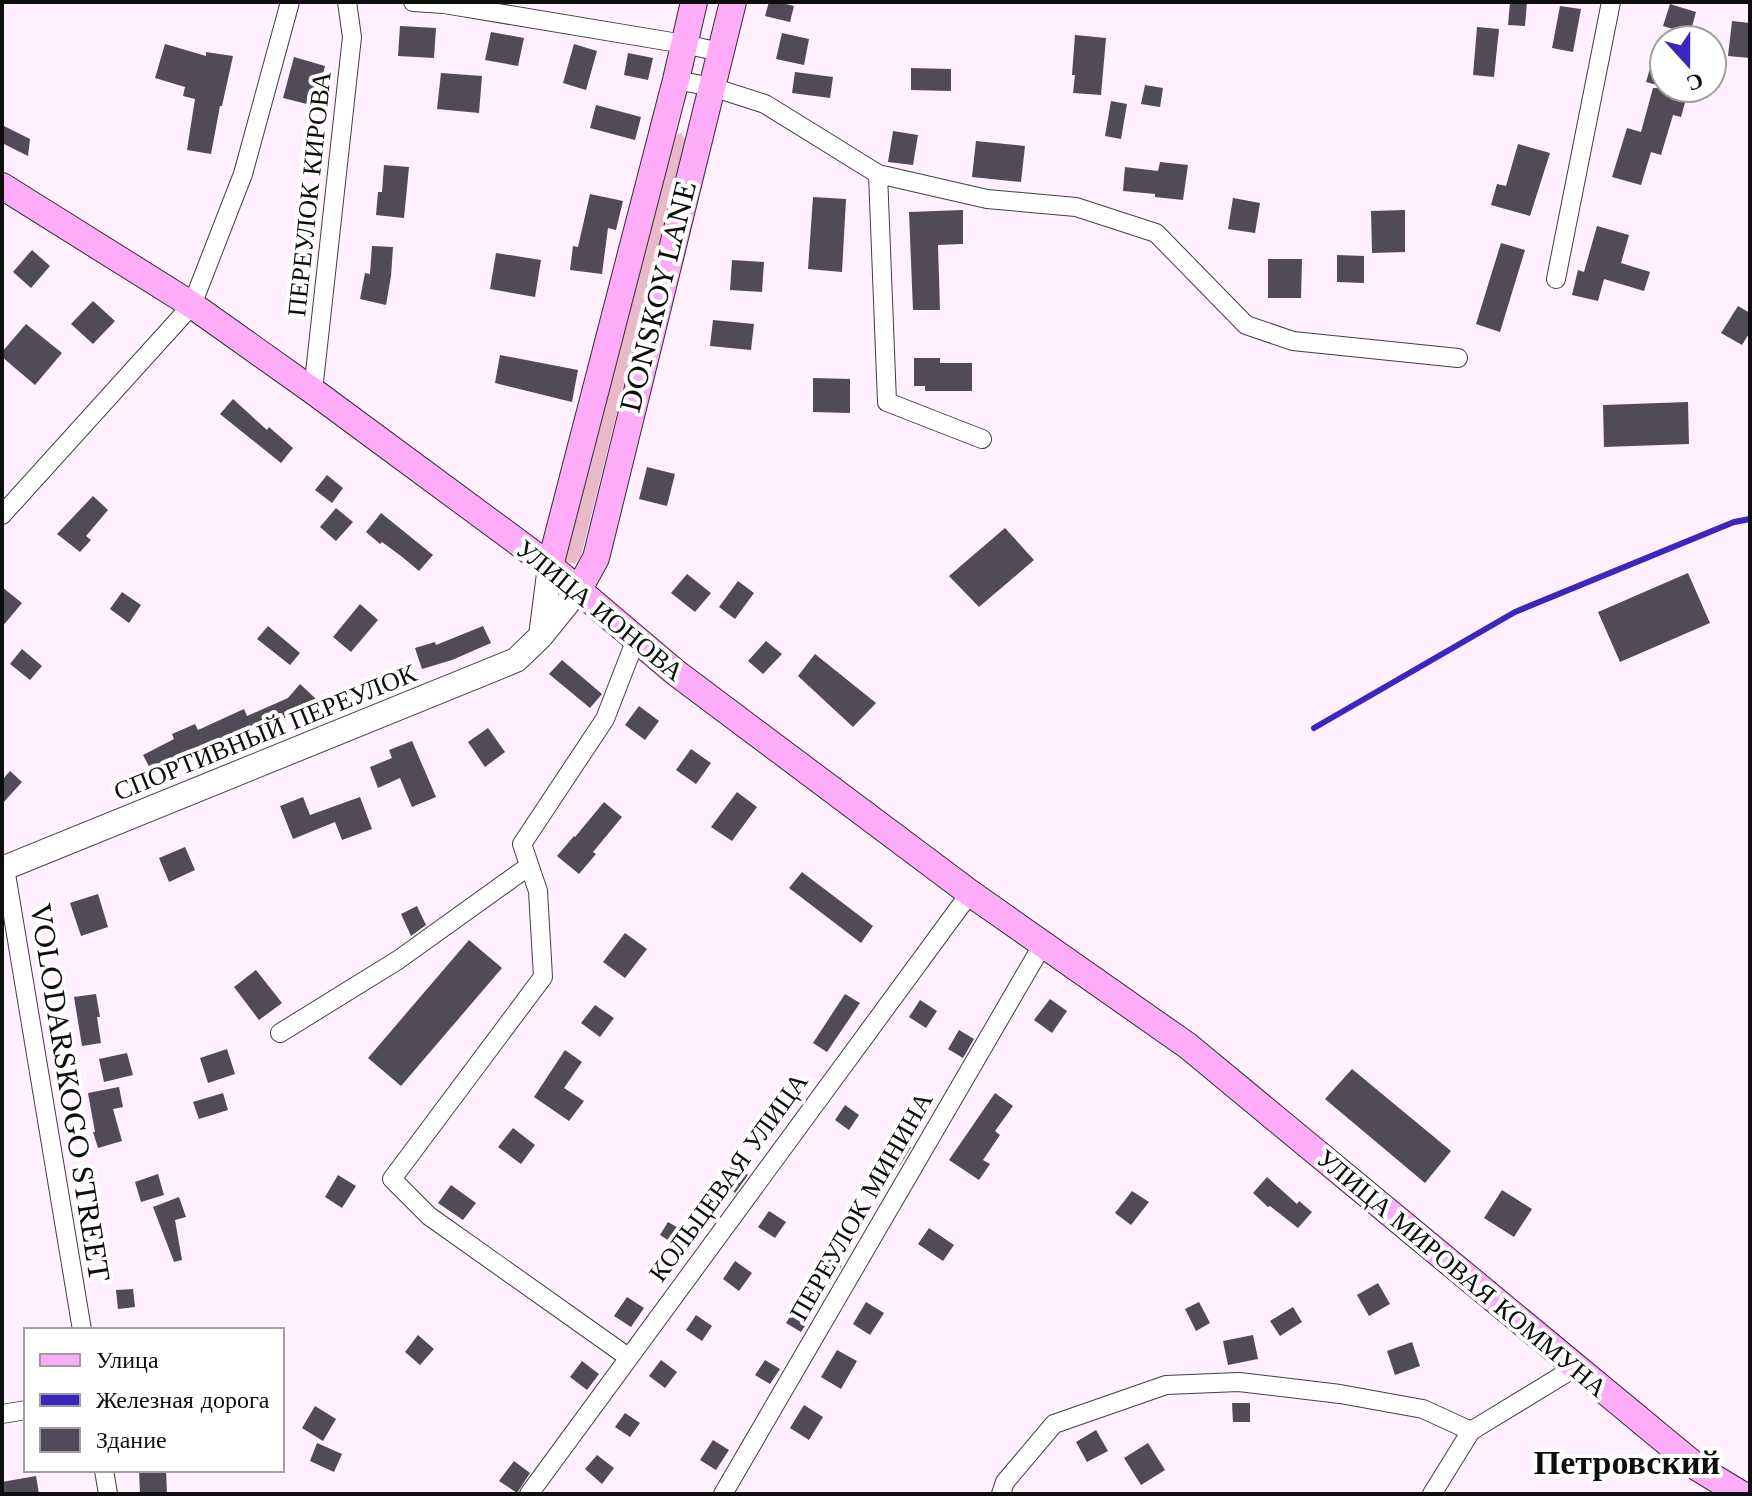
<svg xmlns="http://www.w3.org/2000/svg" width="1752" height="1496" viewBox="0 0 1752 1496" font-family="'Libre Baskerville',serif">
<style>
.green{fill:#e9b9c9}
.building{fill:#514a57}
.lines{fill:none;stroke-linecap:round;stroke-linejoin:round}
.minor-casing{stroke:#414141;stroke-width:20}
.tertiary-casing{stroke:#414141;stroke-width:26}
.secondary-casing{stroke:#303030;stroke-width:28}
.minor{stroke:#fff;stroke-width:18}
.tertiary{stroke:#fff;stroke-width:24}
.secondary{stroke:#feabf8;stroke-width:26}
.rail{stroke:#3b27bd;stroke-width:6}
.labels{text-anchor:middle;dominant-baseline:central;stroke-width:8;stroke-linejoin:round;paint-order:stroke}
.street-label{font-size:26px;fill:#0e0e0e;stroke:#fff}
.district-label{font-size:34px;font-weight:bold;fill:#0e0e0e;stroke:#fff}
</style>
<rect width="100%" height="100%" fill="#ffefff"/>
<path class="green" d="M681,133l4,6 -2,9 -102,408 -6,8 -9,-3 1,-14 107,-411z"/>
<path class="building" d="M769,2h9l16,4 -4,16 -25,-6z
M1510,2h17l-2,24 -17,-1z
M1670,4l26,8 -6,22 -27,-8z
M1560,6l21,3 -8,43 -21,-4z
M1732,21l18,2v35l-22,-2z
M400,26l36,2 -2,30 -36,-2z
M1477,27l22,2 -5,48 -21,-2z
M491,32l33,6 -6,28 -33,-6z
M782,33l27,6 -5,26 -28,-6z
M1075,35l31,3 -5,57 -28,-2 2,-18h-3z
M165,44l41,12v-4l27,4 -11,50h-2l-9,48 -24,-4 8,-51 -12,-3 2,-9 -30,-9z
M574,44l23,7 -11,39 -23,-7z
M628,53l25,5 -5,22 -24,-5z
M294,57l31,9 -10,40 -32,-8z
M1651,65l13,3v19l-18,-5z
M911,68l40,1v22l-40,-1z
M795,72l38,5 -3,21 -38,-5z
M441,73l41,3 -3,37 -42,-4z
M1145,85l18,3 -3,19 -19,-3z
M1653,88h22l-2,7 13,4 -5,18 -8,-2 -12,40 -10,-3 -10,33 -29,-8 15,-49 14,4z
M1111,101l16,3 -6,35 -16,-3z
M596,105l45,12 -6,23 -45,-12z
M2,125l28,14 -2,17 -26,-13z
M893,131l25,4 -5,30 -25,-3z
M976,141l49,5 -4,36 -49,-5z
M1518,144l32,9 -20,63 -39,-11 6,-21 9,2z
M1160,162l28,3 -5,35 -28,-3v-3l-32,-3 2,-24 33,4z
M384,165l25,2 -5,51 -28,-3 2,-23h4z
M590,194l33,7 -7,29 -8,-2 -6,46 -32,-4 3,-24 5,1z
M813,197l33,2 -4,73 -34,-3z
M1233,198l27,5 -5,30 -27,-4z
M963,210v34l-25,1 2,65h-27l-4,-98z
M1405,210v42l-33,1 -1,-42z
M1597,226l32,9 -8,28 29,9 -6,19 -40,-12 -6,22 -26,-6 6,-25 6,2z
M1501,243l24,7 -25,82 -24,-8z
M372,246l21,1 -2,29 -5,29 -26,-6 5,-26 5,1z
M32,250l18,16 -19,22 -18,-16z
M496,253l45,7 -6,37 -45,-8z
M1337,255l27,1v27l-27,-1z
M1268,259h34l-1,39h-33z
M732,260l32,2 -2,30 -32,-2z
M93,301l22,20 -22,23 -22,-20z
M1738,306l12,7v19l-8,13 -21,-12z
M713,320l41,4 -3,26 -41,-4z
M26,324l36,29 -27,32 -33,-28v-5z
M500,355l78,15 -6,32 -77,-19z
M914,358h26v5h32v28h-47v-5h-11z
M813,378l37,1v34l-37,-1z
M233,399l34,31 2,-3 24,21 -12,15 -61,-49z
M1688,402l1,42 -85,3 -1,-42z
M647,467l28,7 -8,32 -28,-7z
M327,475l16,13 -11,15 -17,-13z
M93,496l15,14 -22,26 5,4 -11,12 -23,-18z
M336,508l17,14 -17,19 -16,-14z
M381,513l52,42 -14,16 -18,-15 -19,-14 -2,2 -14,-12z
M1005,528l29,32 -55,47 -30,-31z
M1688,573l22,50 -90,39 -22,-50z
M687,574l24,19 -16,19 -24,-19z
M738,581l16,12 -19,26 -16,-12z
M2,587l20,16 -20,24z
M122,592l19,13 -12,18 -19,-14z
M360,604l18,16 -27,32 -18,-15z
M268,626l32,27 -10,12 -33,-26z
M483,626l8,17 -39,17 -30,9 -7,-21 20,-6 1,3z
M766,641l16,13 -19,20 -15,-13z
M22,649l20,17 -12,14 -20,-16z
M815,654l61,49 -23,24 -55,-51z
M562,660l40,34 -12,14 -41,-34z
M300,684l16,15 -13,14 -2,-2 -73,31 -1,-2 -42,20 -2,-3 -30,17 -10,-19 31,-16 -2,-5 23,-10 3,6 46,-21 3,7 41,-18z
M639,706l20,15 -14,19 -20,-15z
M488,728l17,24 -20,15 -17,-25z
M412,741l24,56 -24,10 -12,-29 -22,10 -8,-21 22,-9 -3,-8z
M691,749l20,14 -15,21 -20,-14z
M10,771l12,11 -20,22v-24z
M737,792l20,15 -25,34 -21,-14z
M303,797l7,18 50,-18 12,32 -30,11 -7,-18 -42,17 -13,-33z
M604,802l18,15 -29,35 3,2 -17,20 -22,-18 17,-20 1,1z
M185,847l10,23 -26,12 -10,-24z
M802,872l71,54 -12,17 -72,-55z
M98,894l10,33 -27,9 -11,-33z
M417,906l9,19 -15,11 -10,-22z
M625,933l22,16 -22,29 -22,-16z
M469,940l33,28 -101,118 -33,-28z
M256,970l26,33 -23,17 -25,-33z
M96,994l4,23h-3l4,26 -19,3 -8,-49z
M845,994l15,9 -33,49 -14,-9z
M1050,999l17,12 -15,22 -18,-13z
M920,1000l17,11 -11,17 -17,-11z
M595,1005l19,13 -14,19 -19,-14z
M959,1030l15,9 -11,19 -15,-9z
M227,1049l8,25 -27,9 -8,-25z
M565,1050l17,12 -18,26 20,13 -15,20 -35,-24z
M127,1053l6,22 -29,7 -5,-23z
M1352,1069l99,82 -26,32 -100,-84z
M119,1087l4,20 -10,2 9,32 -24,7 -5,-16h2l-7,-39z
M223,1093l5,17 -29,9 -6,-17z
M995,1093l18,13 -18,25 5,4 -17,25 7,4 -11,16 -30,-20z
M845,1105l14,10 -10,15 -14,-10z
M513,1128l22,17 -14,19 -23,-17z
M898,1139l13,8 -12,20 -13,-8z
M733,1164l15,11 -13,18 -15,-11z
M158,1174l6,21 -23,7 -6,-20z
M338,1175l18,11 -14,22 -17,-11z
M1267,1177l30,27 2,-3 13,11 -14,16 -28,-22 -2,1 -15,-14z
M451,1185l25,18 -13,17 -25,-17z
M1502,1190l30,19 -18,28 -30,-19z
M1132,1191l17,11 -18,23 -16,-12z
M179,1197l7,20 -11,3 7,40 -8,2 -21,-55z
M769,1211l17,11 -11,16 -17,-11z
M668,1222l22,13 -8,14 -22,-14z
M929,1228l25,17 -11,16 -25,-17z
M829,1256l13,9 -12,19 -14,-10z
M735,1261l17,12 -13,18 -16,-12z
M1378,1283l12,21 -21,12 -12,-21z
M133,1289l2,18 -17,2 -2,-19z
M627,1297l17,11 -13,19 -17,-11z
M866,1302l18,11 -14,22 -17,-11z
M1199,1302l11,21 -14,8 -11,-22z
M796,1307l15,10 -10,15 -15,-9z
M1293,1307l9,15 -22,14 -10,-15z
M696,1315l16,11 -10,15 -16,-11z
M418,1335l16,14 -14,16 -15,-13z
M1253,1335l5,24 -30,6 -5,-24z
M1412,1342l8,24 -25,9 -8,-24z
M837,1350l20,11 -16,28 -20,-12z
M661,1360l16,12 -12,16 -16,-12z
M765,1360l15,9 -10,15 -15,-9z
M582,1361l17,13 -12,16 -17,-13z
M1232,1403h18v19h-17z
M804,1405l19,12 -14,23 -19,-12z
M315,1406l21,13 -13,22 -21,-13z
M625,1413l15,10 -10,14 -15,-10z
M1096,1430l12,21 -21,11 -11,-20z
M713,1440l16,10 -13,20 -16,-10z
M317,1443l25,11 -8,18 -24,-11z
M1148,1443l17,27 -24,15 -17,-27z
M597,1455l17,13 -12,16 -17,-15z
M514,1461l16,12 -13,20 -18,-12z
M139,1470h27l1,24h-27z
M36,1476l3,18h-37v-12z"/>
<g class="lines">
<g class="minor-casing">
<path id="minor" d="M413,2l31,2 240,40 36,8
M676,80l36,7 53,17 113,70 109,25 89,8 80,26 90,92 47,16 165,17
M878,174l9,228 95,37
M1556,279l55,-277
M313,391l39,-354 -5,-35
M2,515l190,-210 51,-131 47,-172
M2,866l3,2 77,462
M280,1033l118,-73 131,-94
M628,1357l-199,-141 -37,-37 151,-202 -5,-86 -16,-47 83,-125 31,-80
M2,1414l24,-4
M104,1470l4,24
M529,1494l441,-601
M723,1494l320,-550
M1001,1494l4,-12 49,-58 112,-39 73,-3 101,12 83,15 48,22
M1432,1494l39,-63 105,-64"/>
</g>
<g class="tertiary-casing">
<path id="tertiary" d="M550,566l-9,70 38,-47
M2,869l514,-209 25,-24"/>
</g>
<g class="secondary-casing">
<path id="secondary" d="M2,186l190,119 121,86 237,175 125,106 295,221 218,153 510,422 43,26
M550,566l126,-486 18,-78
M579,589l17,-31 137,-556"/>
</g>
<use href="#minor" class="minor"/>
<use href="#tertiary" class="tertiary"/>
<use href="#secondary" class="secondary"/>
<path class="rail" d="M1314,728l201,-116 219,-90 16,-3"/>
</g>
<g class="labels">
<g class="street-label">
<text transform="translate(309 194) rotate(-84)">ПЕРЕУЛОК КИРОВА</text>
<text transform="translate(659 297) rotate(-76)">DONSKOY LANE</text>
<text transform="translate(600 610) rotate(39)">УЛИЦА ИОНОВА</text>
<text transform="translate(265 732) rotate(-22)">СПОРТИВНЫЙ ПЕРЕУЛОК</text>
<text transform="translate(69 1093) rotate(81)">VOLODARSKOGO STREET</text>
<text transform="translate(728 1177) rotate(-54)">КОЛЬЦЕВАЯ УЛИЦА</text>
<text transform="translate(861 1206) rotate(-60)">ПЕРЕУЛОК МИНИНА</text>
<text transform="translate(1462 1273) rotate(40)">УЛИЦА МИРОВАЯ КОММУНА</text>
</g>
<g class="district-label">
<text x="1627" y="1462">Петровский</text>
</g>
</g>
<rect width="1752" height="1496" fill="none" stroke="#0e0e0e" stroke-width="8"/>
<rect x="24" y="1328" width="260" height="144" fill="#ffffff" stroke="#9f9f9f" stroke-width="2"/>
<rect x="40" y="1354" width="40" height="12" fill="#feabf8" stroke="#9f9f9f" stroke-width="2"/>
<text x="96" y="1368" font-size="24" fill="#0e0e0e">Улица</text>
<rect x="40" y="1394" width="40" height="12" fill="#3b27bd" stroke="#9f9f9f" stroke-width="2"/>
<text x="96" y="1408" font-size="24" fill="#0e0e0e">Железная дорога</text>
<rect x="40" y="1428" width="40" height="24" fill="#514a57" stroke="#9f9f9f" stroke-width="2"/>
<text x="96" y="1448" font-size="24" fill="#0e0e0e">Здание</text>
<g transform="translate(1688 64) rotate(159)"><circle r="38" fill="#ffffff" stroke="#9f9f9f" stroke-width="2"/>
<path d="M0-6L14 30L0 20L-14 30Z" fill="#3b27bd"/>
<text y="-12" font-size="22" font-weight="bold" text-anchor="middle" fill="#0e0e0e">С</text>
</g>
</svg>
